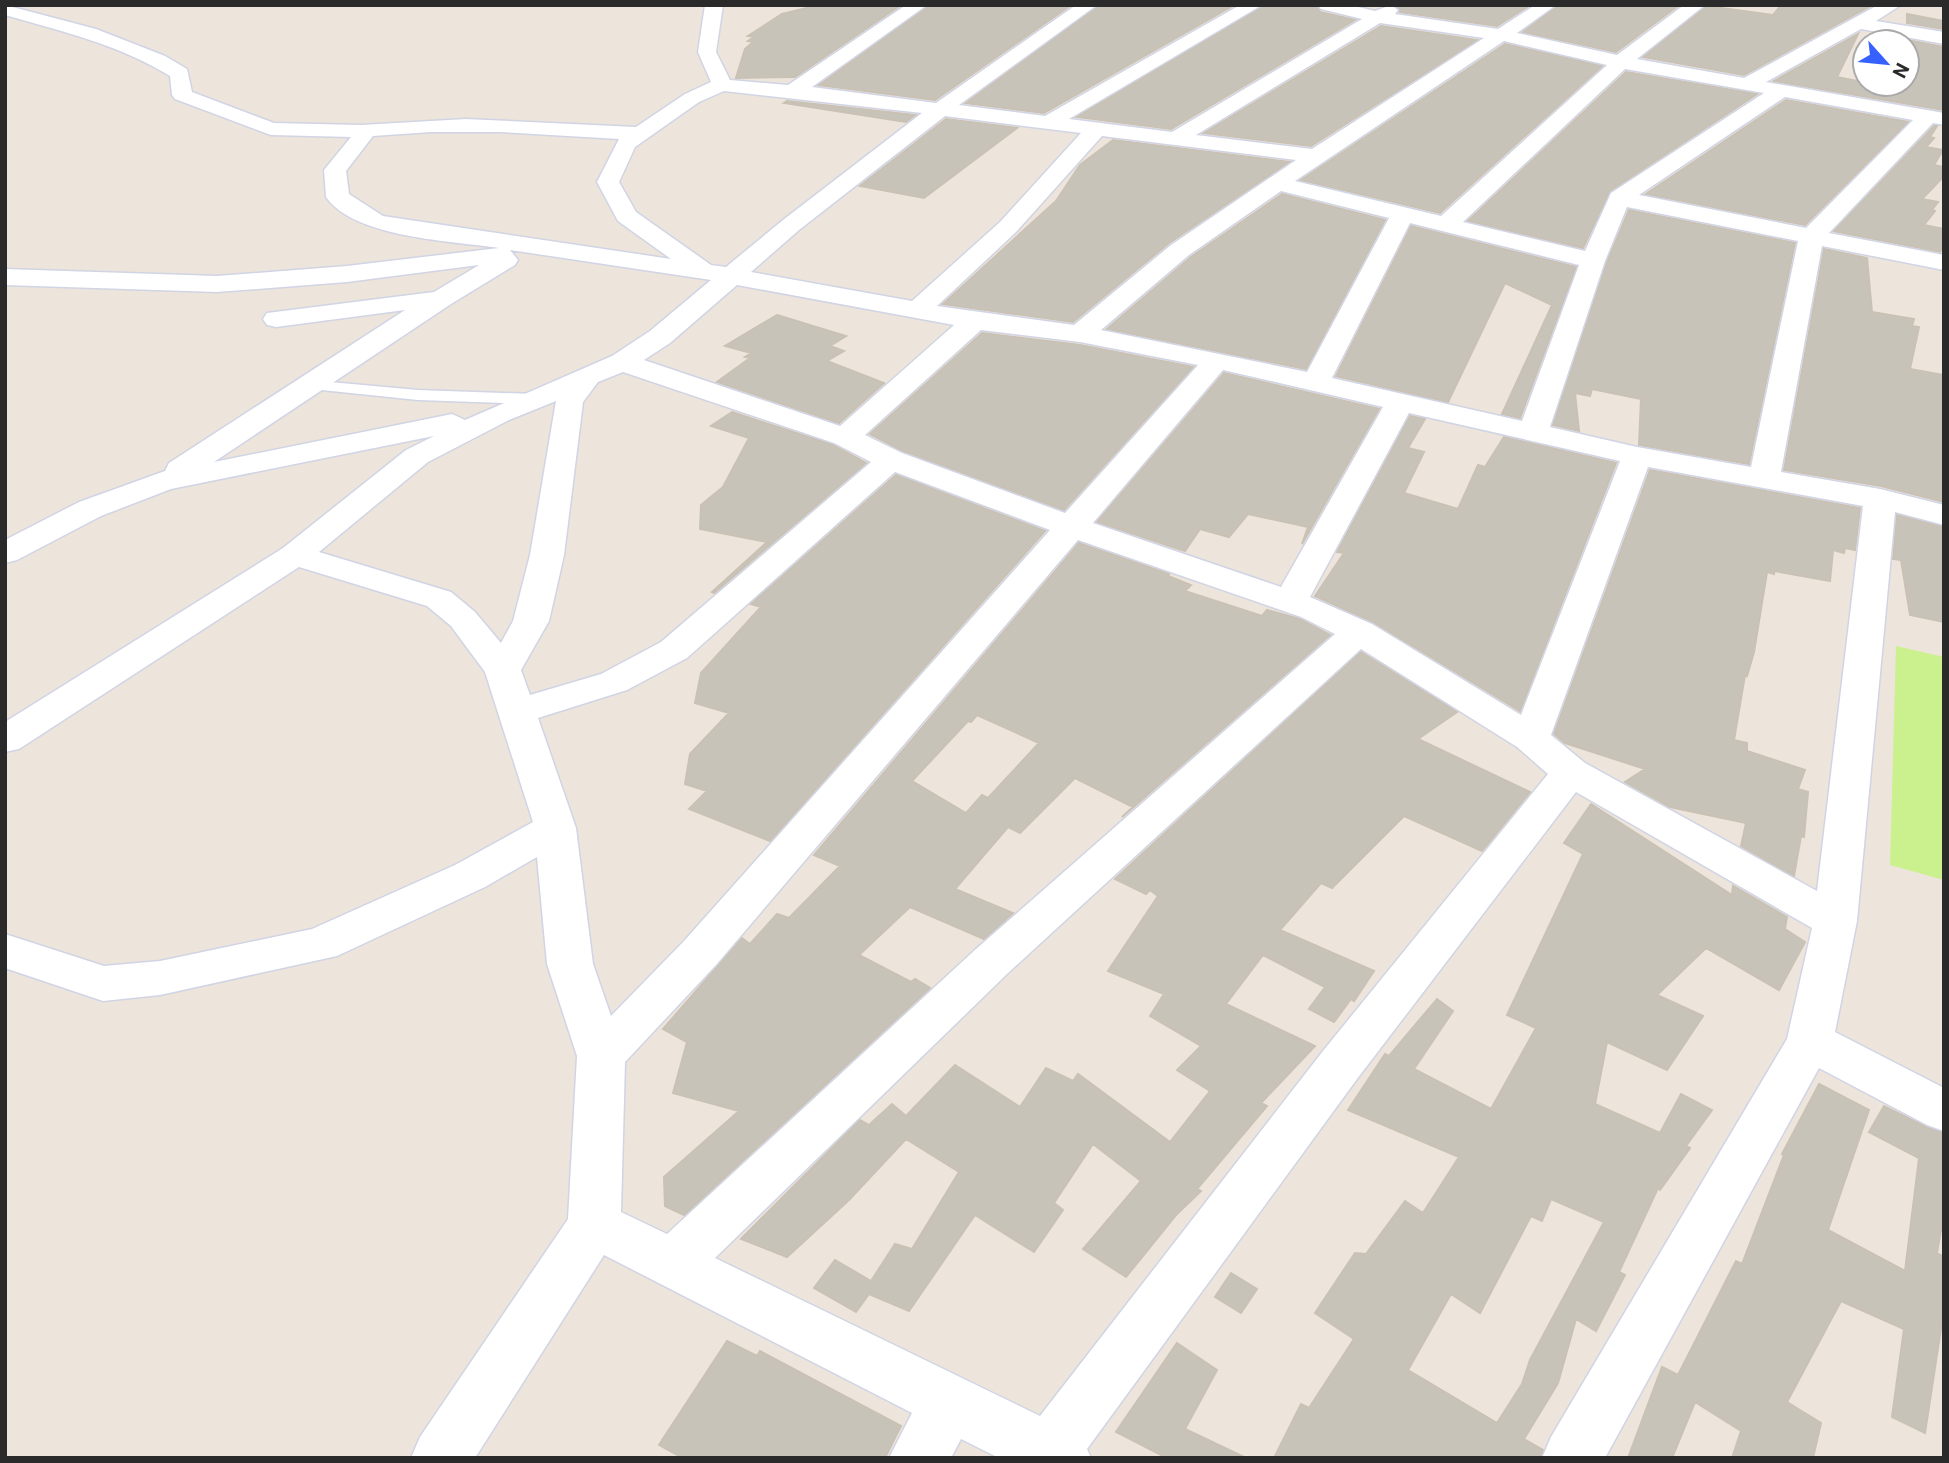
<svg xmlns="http://www.w3.org/2000/svg" width="1949" height="1463" viewBox="0 0 1949 1463" font-family="Roboto,sans-serif">
<style>
.pitch{fill:#caf18d}
.building{fill:#c8c3b9;stroke:#c9c1b4;stroke-width:2;fill-rule:evenodd}
.lines{fill:none;stroke-linecap:round;stroke-linejoin:round}
.lane-casing{stroke:#d0d4e4;stroke-width:3}
.street-casing{stroke:#d0d4e4;stroke-width:3}
.lane{fill:#fff;fill-rule:evenodd}
.street{fill:#fff;fill-rule:evenodd}
</style>
<rect width="100%" height="100%" fill="#ede5db"/>
<path class="pitch" d="M1896,646l48,11v223l-54,-15z"/>
<path class="building" d="M819,5h82l-106,72 -59,1 9,-29 8,-7 -5,-1 6,-4 -6,-1 34,-22z
M930,5h141l-136,95 -116,-15z
M1100,5h134l-190,108 -78,-10z
M1265,5h51l4,7 35,8 -184,109 -94,-12z
M1396,5h134l-33,21 -97,-14z
M1559,5h120l-63,47 -93,-20z
M1781,5h91l-128,70 -101,-18 64,-51 66,9z
M1907,14l37,7v8l-37,-6z
M1381,26l96,14 -166,106 -107,-13z
M1858,34l-21,43 70,14v-51l37,7v63l-170,-29z
M1505,44l97,22 -162,147 -139,-33z
M1626,72l131,22 -147,97 -27,57 -115,-27z
M1786,100l122,22 -103,103 -159,-31z
M787,101l128,14 -9,7 -122,-19z
M946,119l71,9 -93,70 -64,-12z
M1934,126h3l-7,11 4,1 -8,9 17,3 -9,15 10,2v9l-22,23 16,3 -6,8 3,1 -11,14 20,4v16l-4,7 -106,-21z
M1113,140l176,22 -120,81 -96,79 -130,-18 113,-103 24,-36z
M1282,194l103,26 -79,149 -199,-40 84,-72z
M1629,210l166,33 -46,221 -110,-19 2,-46 -49,-10 -2,7 -15,-3 4,38 -26,-6 54,-163z
M1411,226l165,41 -56,151 -18,-4 50,-109 -47,-22 -57,119 -112,-26z
M1824,249l43,9 5,54 42,7 -2,7 7,1 -9,42 34,6v127l-63,-16 -97,-16z
M777,315l69,21 -16,10 14,5 -17,10 57,22 -45,40 -122,-41 33,-24 -5,-1 6,-4 -26,-7z
M982,333l98,12 113,22 -129,143 -161,-59 -33,-17z
M1224,373l155,36 -77,135 6,-17 -60,-13 -19,23 -29,-8 -15,22 -88,-29z
M732,412l101,33 33,18 -152,130 -2,-1 55,-50 -67,-13 1,-24 22,-18 26,-49 -38,-12z
M1410,416l15,3 -17,29 16,4 -20,41 54,16 20,-44 7,2 19,-30 112,26 -96,248 -147,-89 -58,-26 29,-43 -7,-1z
M1650,470l210,38 -5,42 -10,-2 -1,5 -11,-3 -3,31 -56,-10v3l-7,-2 -13,80 -7,24 -2,-1 -11,65 13,3v8l58,19 -7,19 10,3 -4,45 -3,-1 -7,40 -53,-30 5,-23 -76,-16 -45,-25 20,-13 -80,-26 -11,-9z
M896,475l149,56 -275,310 -81,-32 18,-18 -22,-7 5,-30 39,-41 -34,-10 6,-30 60,-66 -10,-3z
M1897,515l47,12v95l-34,-7 -9,-55 -8,-1z
M1079,543l90,31 -1,2 23,9 -6,6 77,25 5,-6 33,9 30,16 -208,182 11,-10 -58,-29 -55,55 -12,-6 -53,62 58,24 -29,26 -74,-32 -51,48 52,27 4,-3 15,9 -246,227 -19,-9 -1,-29 75,-66 -66,-18 14,-51 -24,-13 79,-91 8,6 27,-30 12,4 51,-52 -26,-11zM977,715l62,28 -51,55 -6,-3 -16,18 -54,-32 56,-60 3,1z
M1361,652l96,60 -39,27 112,53 -48,59 -78,-35 -72,72 -11,-5 -41,47 94,41 -20,30 -3,-2 -17,23 -25,-13 16,-22 -62,-32 -37,49 89,42 -54,57 6,3 -70,83 4,2 -25,24 -50,62 -43,-28 58,-68 -48,-37 -39,59 9,7 -29,42 -59,-37 -66,96 -40,-17 -13,18 -42,-24 21,-28 36,21 24,-37 17,5 47,-77 -53,-33 -57,61 -62,57 -46,-18 119,-119 9,5 23,-21 14,12 49,-51 65,42 26,-39 27,13 5,-7 92,68 40,-51 -33,-21 24,-24 -51,-30 14,-22 -56,-23 50,-75 -8,-6 -4,4 -31,-15z
M1591,804l141,91 1,-9 54,31 -2,12 20,13 -26,48 -73,-42 -49,47 46,21 -36,54 -60,-28 -12,62 65,29 21,-39 31,16 -26,36 4,2 -30,42 -2,-2 -39,84 6,3 -29,56 -20,-12 -18,64 -34,56 19,11 -3,8h-266l27,-54 8,4 45,-69 -39,-26 40,-60 11,1 39,-53 18,12 36,-56 -111,-47 37,-56 4,2 48,-57 16,12 -39,58 77,40 45,-81 -29,-13 76,-161 -19,-11zM1551,1199l53,23 -74,138 -8,24 -25,39 -89,-53 43,-76 29,19 51,-97 11,5z
M1819,1084l50,26 -41,120 77,41 14,-113 -50,-26 15,-26 42,21 18,6v79l-7,41 7,4v52l-19,124 -33,-16 12,-88 -63,-28 -54,101 34,21 -8,35h-81l9,-27 -46,-29 -23,56h-44l34,-91 16,8 58,-114 6,3 42,-109 -2,-1z
M1231,1273l26,16 -16,24 -26,-16z
M727,1341l30,15 3,-5 141,75 -16,32h-202l-24,-13z
M1177,1343l40,27 -32,59 61,29h-79l-51,-26z"/>
<g class="lines">
<g class="lane-casing">
<path id="lane" d="M308,380l110,10 116,4 8,5 -8,5 -116,-4 -116,-12 -2,-3 2,-3z"/>
</g>
<g class="street-casing">
<path id="street" d="M5,5l91,24 69,27 22,13 5,23 82,31 87,2 105,-6 170,8 49,-33 26,-12 -13,-30 7,-47h18l-7,47 14,28 58,5 118,-80h21l-115,82 124,16 140,-98h21l-138,100 86,11 195,-111h22l-193,114 103,13 190,-113 -41,-10 -3,-4h32l25,6 16,-6 7,5 -3,4 103,15 37,-24h21l-39,28 100,22 67,-50h21l-68,54 107,19 134,-73h23l-25,16 68,11v12l-83,-15 -95,53 178,31v12l-11,-2 -104,110 115,22v15l-122,-24 -41,226 99,17 64,16v20l-49,-13 -38,409 -22,111 109,56v43l-17,-6 -108,-57 -214,390h-63l9,-21 236,-398 25,-111 -236,-136 -219,287 -270,370 4,9h-92l-38,-19 -10,19h-62l23,-45 -308,-158 -129,203h-64l9,-21 148,-218 9,-163 -30,-92 -10,-107 -52,30 -148,69 -177,39 -57,6 -98,-33v-34l99,32 56,-5 152,-32 143,-64 78,-43 -48,-150 -34,-46 -24,-20 -128,-39 -280,182 -14,3v-30l278,-174 123,-98 28,-14 -263,53 -70,27 -84,44 -12,3v-23l74,-38 86,-31 4,-8 236,-153 -129,17 -9,-2 -4,-6 4,-6 167,-21 45,-27 -132,17 -130,10 -212,-7v-16l212,7 130,-10 152,-18c-46,-7 -145,-10 -173,-51l-2,-27 27,-33 -80,-2 -96,-36 -3,-4 -2,-19c-50,-31 -109,-45 -165,-61zM1380,23l104,15 -172,111 -116,-14zM1504,41l103,24 -166,151 -146,-35zM1625,69l139,24 -153,100 -26,58 -122,-29zM724,91l198,22 -139,107 -57,47 -15,-2 -75,-53 -17,-30 16,-35 64,-45zM1785,97l128,23 -107,108 -167,-33zM945,116l136,17 -81,89 -88,79 -161,-29 48,-42zM431,132h69l119,7 -22,43 21,39 53,38 -288,-43 -34,-22 -3,-23 27,-35zM1102,136l194,24 -125,85 -97,80 -137,-19 79,-74zM1281,191l108,27 -82,154 -206,-42 88,-75zM1627,207l171,34 -47,226 -114,-20 -87,-20 55,-166zM1410,223l169,42 -57,156 -190,-43zM510,250l201,30 -61,51 -38,25 -147,64 -13,-6 -238,48 237,-158 64,-39 3,-5zM737,285l217,40 -114,101 -196,-66 26,-17zM981,330l99,12 118,23 -133,148 -163,-60 -37,-18zM1223,370l160,37 -102,180 -188,-64zM623,372l211,71 37,19 -210,180 -60,32 -71,21 -9,-25 28,-49 15,-66 19,-153 15,-20zM556,401l-26,154 -17,66 -12,22 -26,-31 -24,-20 -132,-40 109,-90 81,-42zM1409,413l211,48 -99,254 -149,-91 -62,-27zM1648,467l215,39 -46,385 -232,-128 -34,-28zM895,472l155,58 -366,411 -73,75 -18,-52 -17,-136 -38,-110 89,-28 60,-32zM1078,540l223,77 34,17 -359,315 -309,285 -46,-22 4,-150 91,-97zM1361,649l156,98 31,27 -225,277 -283,365 -325,-158 293,-285z"/>
</g>
<use href="#lane" class="lane"/>
<use href="#street" class="street"/>
</g>
<rect width="1949" height="1463" fill="none" stroke="#2a2a2a" stroke-width="14"/>
<g transform="translate(1886 63) rotate(117)"><circle r="33" fill="#ffffff" stroke="#aaaaaa" stroke-width="2"/>
<path d="M0-5L12 26L0 18L-12 26Z" fill="#3661ff"/>
<text y="-10" font-size="19" font-weight="bold" text-anchor="middle" fill="#2a2a2a">N</text>
</g>
</svg>
